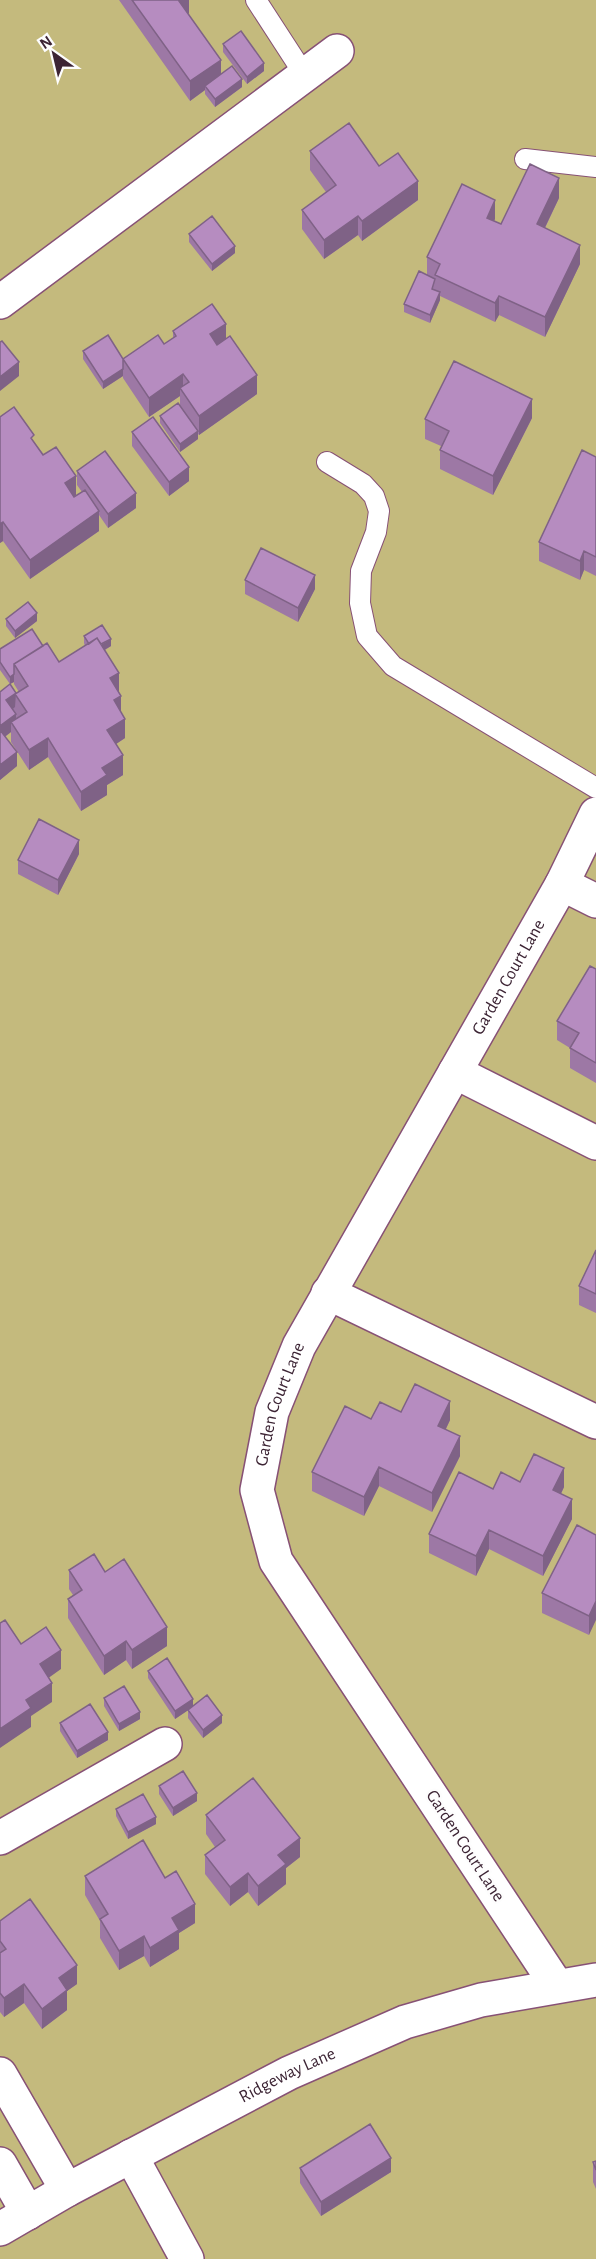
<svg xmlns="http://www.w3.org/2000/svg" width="596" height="2259" viewBox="0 0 596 2259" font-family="'Alegreya Sans',sans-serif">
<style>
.green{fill:#c4ba7d}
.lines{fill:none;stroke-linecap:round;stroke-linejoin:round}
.service-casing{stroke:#875175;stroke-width:22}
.minor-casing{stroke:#875175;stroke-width:36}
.service{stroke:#fff;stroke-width:20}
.minor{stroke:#fff;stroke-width:33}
.wall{fill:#9d78a5}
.shaded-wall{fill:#7f6286}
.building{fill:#b68cc0;stroke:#7f6286;stroke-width:1.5}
.labels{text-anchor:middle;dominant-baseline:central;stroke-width:5;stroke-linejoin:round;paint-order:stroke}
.street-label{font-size:18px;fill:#3c2434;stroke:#fdfdfd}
</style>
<rect width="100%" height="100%" fill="#fdcaea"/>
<path class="green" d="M0,0h596v2259h-596z"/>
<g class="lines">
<g class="service-casing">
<path id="service" d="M256,0l48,74
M525,159l71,8
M327,462l36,22 11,12 5,15 -3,21 -15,39 -1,32 7,33 26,30 203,122"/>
</g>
<g class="minor-casing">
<g id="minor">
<path d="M0,302l337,-251"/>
<path d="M562,884l34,17"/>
<path d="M455,1072l141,71"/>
<path d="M328,1293l268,129"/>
<path d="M0,1838l165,-94"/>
<path id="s1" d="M557,1986l-281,-425 -19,-71 15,-78 27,-66 263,-462 34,-70"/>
<path d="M0,2074l67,116"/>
<path d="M131,2156l56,103"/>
<path d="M0,2164l28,49"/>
<path id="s2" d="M0,2229l67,-39 222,-117 116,-51 76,-22 115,-20"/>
</g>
</g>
<use href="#service" class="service"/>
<use href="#minor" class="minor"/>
</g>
<path class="wall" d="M119,0h70v13l-1,1 33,61 21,12 -27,20 -10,-13v-4l-15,11z
M223,44l41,27 -17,13 -24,-32z
M310,151l69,15 39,34 -56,41 -4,-6 -34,24 -22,-30v-19l24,-18 -16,-22z
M559,198l-14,30 35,36 -35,73 -46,-22 -4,7 -55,-26v4l-10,23 -26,-11v-8l23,-29v-18l68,-38 -1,2 7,3z
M189,234l46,19 -23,18 -23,-29z
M173,331l53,8 31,55 -58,41 -1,-1v5l-18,13 -20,-29v-7l20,-10v-10l-31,21 -26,-39v-2l-20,13 -20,-30v-8l40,8 41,-15 9,-6z
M0,417l34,25 42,53 -2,2 8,-5 -5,-7v-14l59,37 -28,20 -9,-13v16l-69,48 -27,-38 -3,2z
M532,418l-39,77 -53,-26v-19l1,-4 -16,-7v-20z
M132,432l57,49 -20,15 -37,-50z
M596,457v119l-12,-6 -4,10 -41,-19v-19z
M245,580l70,9 -17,33 -53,-28z
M6,619l31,2 -22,17 -9,-12z
M84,636l27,10 -6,4 14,42 2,20 4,26 -9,6 7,31 -16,10v10l-26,16 -33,-54 -19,13 -18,-28v-10l-6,5 12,29 -17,14v-88l16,2 3,-2 -5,-8v-2l-4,2 -10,-14v-21l43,-3 16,16 26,-16 -1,-3z
M79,854l-21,41 -40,-21v-14z
M596,969v114l-26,-15v-20l-13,-8v-19z
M596,1250v63l-17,-8v-19z
M401,1412l49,8 -4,9 14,27 -28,56 -53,-26 -15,30 -52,-25v-19l59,-53z
M520,1482l44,5 -3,7 11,25 -29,57 -54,-27 -13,27 -47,-23v-19l64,-45z
M596,1535l-7,100 -47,-22v-20z
M69,1570l36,2 62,74 -35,23 -6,-9 -22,15 -36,-57v-19l5,-4 -4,-6z
M148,1671l45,35 29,17 -19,15 -15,-20v-8l-13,9 -27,-41z
M104,1698l36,21 -21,12 -15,-25z
M60,1723l48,17 -31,18 -17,-27z
M159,1786l38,15 -24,15 -14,-22z
M116,1809l40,15 -28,15 -12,-23z
M206,1815l94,42 -14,11v16l-28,22 -10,-14 -18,14 -25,-32v-19l10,-8 -9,-13z
M85,1876l80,2 30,45 -16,10v16l-29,18 -6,-11 -25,14 -19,-32v-17l-15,-26z
M0,1921l77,63 -10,7v19l-25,19 -18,-26 -20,14 -4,-5z
M596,2161v28l-3,-7v-20z
M300,2168l91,4 -70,44 -21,-33z"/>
<path class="shaded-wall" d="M180,0h9v13l-10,7v-19z
M221,60v19l-16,7v4l-15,11v-20z
M264,63v8l-17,13v-7z
M242,79v8l-27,20v-8z
M559,178v20l-22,46v-20z
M418,181v19l-56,41v-20z
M495,200v19l-8,18v-19z
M358,216v19l-34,24v-19z
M580,245v19l-35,73v-20z
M235,246v7l-23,18v-7z
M440,292v8l-10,23v-8z
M499,296v19l-4,7v-19z
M226,324v19l-16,11v-20z
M19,362v14l-19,15v-14z
M123,369v7l-20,13v-7z
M183,374v19l-3,-5v8l-31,21v-19z
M257,375v19l-58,41v-19z
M532,399v19l-39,77v-19z
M198,431v8l-18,13v-8z
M189,467v14l-20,15v-14z
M76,476v19l-11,8v-20z
M136,493v15l-28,20v-14z
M99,511v20l-69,48v-19z
M3,522v19l-3,2v-19z
M584,551v19l-4,10v-19z
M315,575v14l-17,33v-14z
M37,613v8l-22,17v-7z
M111,639v7l-19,11v-7z
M119,673v19l-9,6v-20z
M14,674v8l-4,2v-7z
M16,693l-1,14 -9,8v-15z
M121,696v19l-7,-15z
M16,714v14l-5,-6v10l-11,8v-14z
M125,719v19l-18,12v-20z
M48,738v19l-19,13v-20z
M17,752v14l-17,14v-15z
M123,755v20l-16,10v10l-26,16v-19l21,-24z
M79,840v14l-21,41v-15z
M450,1401v19l-12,25v-19z
M460,1436v20l-28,56v-19z
M379,1467v19l-15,30v-19z
M564,1468v19l-11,23v-20z
M572,1499v20l-29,57v-20z
M489,1530v19l-13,27v-20z
M596,1601v19l-7,15v-19z
M167,1627v19l-35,23v-19z
M126,1641v19l-22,15v-19z
M61,1650v19l-21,15v-20z
M52,1683v19l-21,14v11l-31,21v-19l26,-29z
M193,1699v8l-18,12v-8z
M140,1712v7l-21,12v-7z
M222,1715v8l-19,15v-8z
M108,1732v8l-31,18v-7z
M197,1793v8l-24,15v-8z
M156,1817v7l-28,15v-7z
M300,1838v19l-14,11v16l-28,22v-20l20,-31z
M248,1873v19l-18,14v-19z
M195,1904v19l-16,10v16l-29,18v-19l22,-30z
M144,1936v20l-25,14v-19z
M77,1965v19l-10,7v19l-25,19v-20l17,-31z
M24,1984v19l-20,14v-19z
M391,2158v14l-70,44v-14z"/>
<path class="building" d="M132,0h48l-1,1 42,59 -31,21z
M241,31l23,32 -17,14 -24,-33z
M232,66l10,13 -27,20 -10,-13z
M349,123l30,43 19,-13 20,28 -56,40 -4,-5 -34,24 -22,-30 34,-25 -26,-34z
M530,164l29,14 -22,46 43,21 -35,72 -46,-21 -4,7 -60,-28 5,-11 -13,-7 35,-73 33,16 -8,18 14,6z
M212,216l23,30 -23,18 -23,-30z
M419,271l16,8 -3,10 8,3 -10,23 -26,-11z
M212,304l14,20 -16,10 7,11 13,-9 27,39 -58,41 -19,-28 9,-6 -6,-8 -34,24 -26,-39 35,-24 6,9 12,-8 -3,-5z
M108,335l15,24v10l-20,13 -20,-31z
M2,341l17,21 -19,15v-35z
M454,361l78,38 -39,77 -53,-26 9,-19 -24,-12z
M178,403l20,28 -18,13 -20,-28z
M14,407l20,28 -3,3 12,17 13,-8 20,29 -11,7 9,14 11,-7 14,21 -69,49 -27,-38 -3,2v-107z
M153,417l36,50 -20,15 -37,-50z
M582,450l14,7v100l-12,-6 -4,10 -41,-19z
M105,451l31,42 -28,21 -31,-43z
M261,548l54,27 -17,33 -53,-28z
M28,602l9,11 -22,18 -9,-12z
M102,625l9,14 -10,5 -4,-6 -8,6 -5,-8z
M32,629l11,17 -29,18v10l-4,3 -10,-15v-13z
M97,638l22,35 -9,5 11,18 -7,4 11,19 -18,11 16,25 -21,13 5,7 -26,17 -33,-54 -19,12 -18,-28 16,-10 -12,-18 13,-8 -14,-22 33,-21 12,19z
M10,684l6,9 -10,7 10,14 -16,12v-34z
M0,730l17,22 -17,13z
M39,819l40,21 -21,40 -40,-20z
M590,966l6,3v94l-26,-15 9,-15 -22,-12z
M596,1250v44l-17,-8z
M415,1384l35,17 -12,25 22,10 -28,57 -53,-26 -15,30 -52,-25 33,-66 26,13 9,-17 21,10z
M534,1454l30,14 -11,22 19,9 -29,57 -54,-26 -13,26 -47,-22 30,-62 34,17 8,-17 19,10z
M577,1525l19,10v66l-7,15 -47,-23z
M94,1554l11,18 19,-13 43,68 -35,23 -6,-9 -22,15 -36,-57 14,-9 -13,-20z
M5,1620l16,24 25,-17 15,23 -21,14 12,19 -26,17 5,8 -31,21v-106z
M167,1658l26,41 -18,12 -27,-40z
M124,1686l16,26 -21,12 -15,-26z
M207,1695l15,20 -19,15 -15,-20z
M90,1704l18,28 -31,19 -17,-28z
M183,1771l14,22 -24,15 -14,-22z
M253,1778l47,60 -22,17 8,9 -28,22 -10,-13 -18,14 -25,-32 20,-15 -19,-25z
M143,1794l13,23 -28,15 -12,-23z
M143,1840l22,38 11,-7 19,33 -23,14 7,12 -29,18 -6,-12 -25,15 -19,-32 8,-5 -23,-38z
M30,1899l47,66 -18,13 8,12 -25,19 -18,-25 -20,14 -4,-5v-40l6,-4 -6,-8v-20z
M370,2124l21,34 -70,44 -21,-34z
M596,2161v9l-3,-8z"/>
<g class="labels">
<g class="street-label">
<text stroke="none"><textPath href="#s1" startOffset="1158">Garden Court Lane</textPath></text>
<text stroke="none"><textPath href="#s1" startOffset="672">Garden Court Lane</textPath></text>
<text transform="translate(465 1846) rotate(57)">Garden Court Lane</text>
<text stroke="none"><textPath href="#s2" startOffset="326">Ridgeway Lane</textPath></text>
</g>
</g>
<g transform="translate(54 54) rotate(326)" stroke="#fdfdfd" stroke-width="4.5" paint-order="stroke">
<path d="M0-4.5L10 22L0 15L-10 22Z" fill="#3c2434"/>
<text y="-9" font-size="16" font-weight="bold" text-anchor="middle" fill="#3c2434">N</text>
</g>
</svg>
